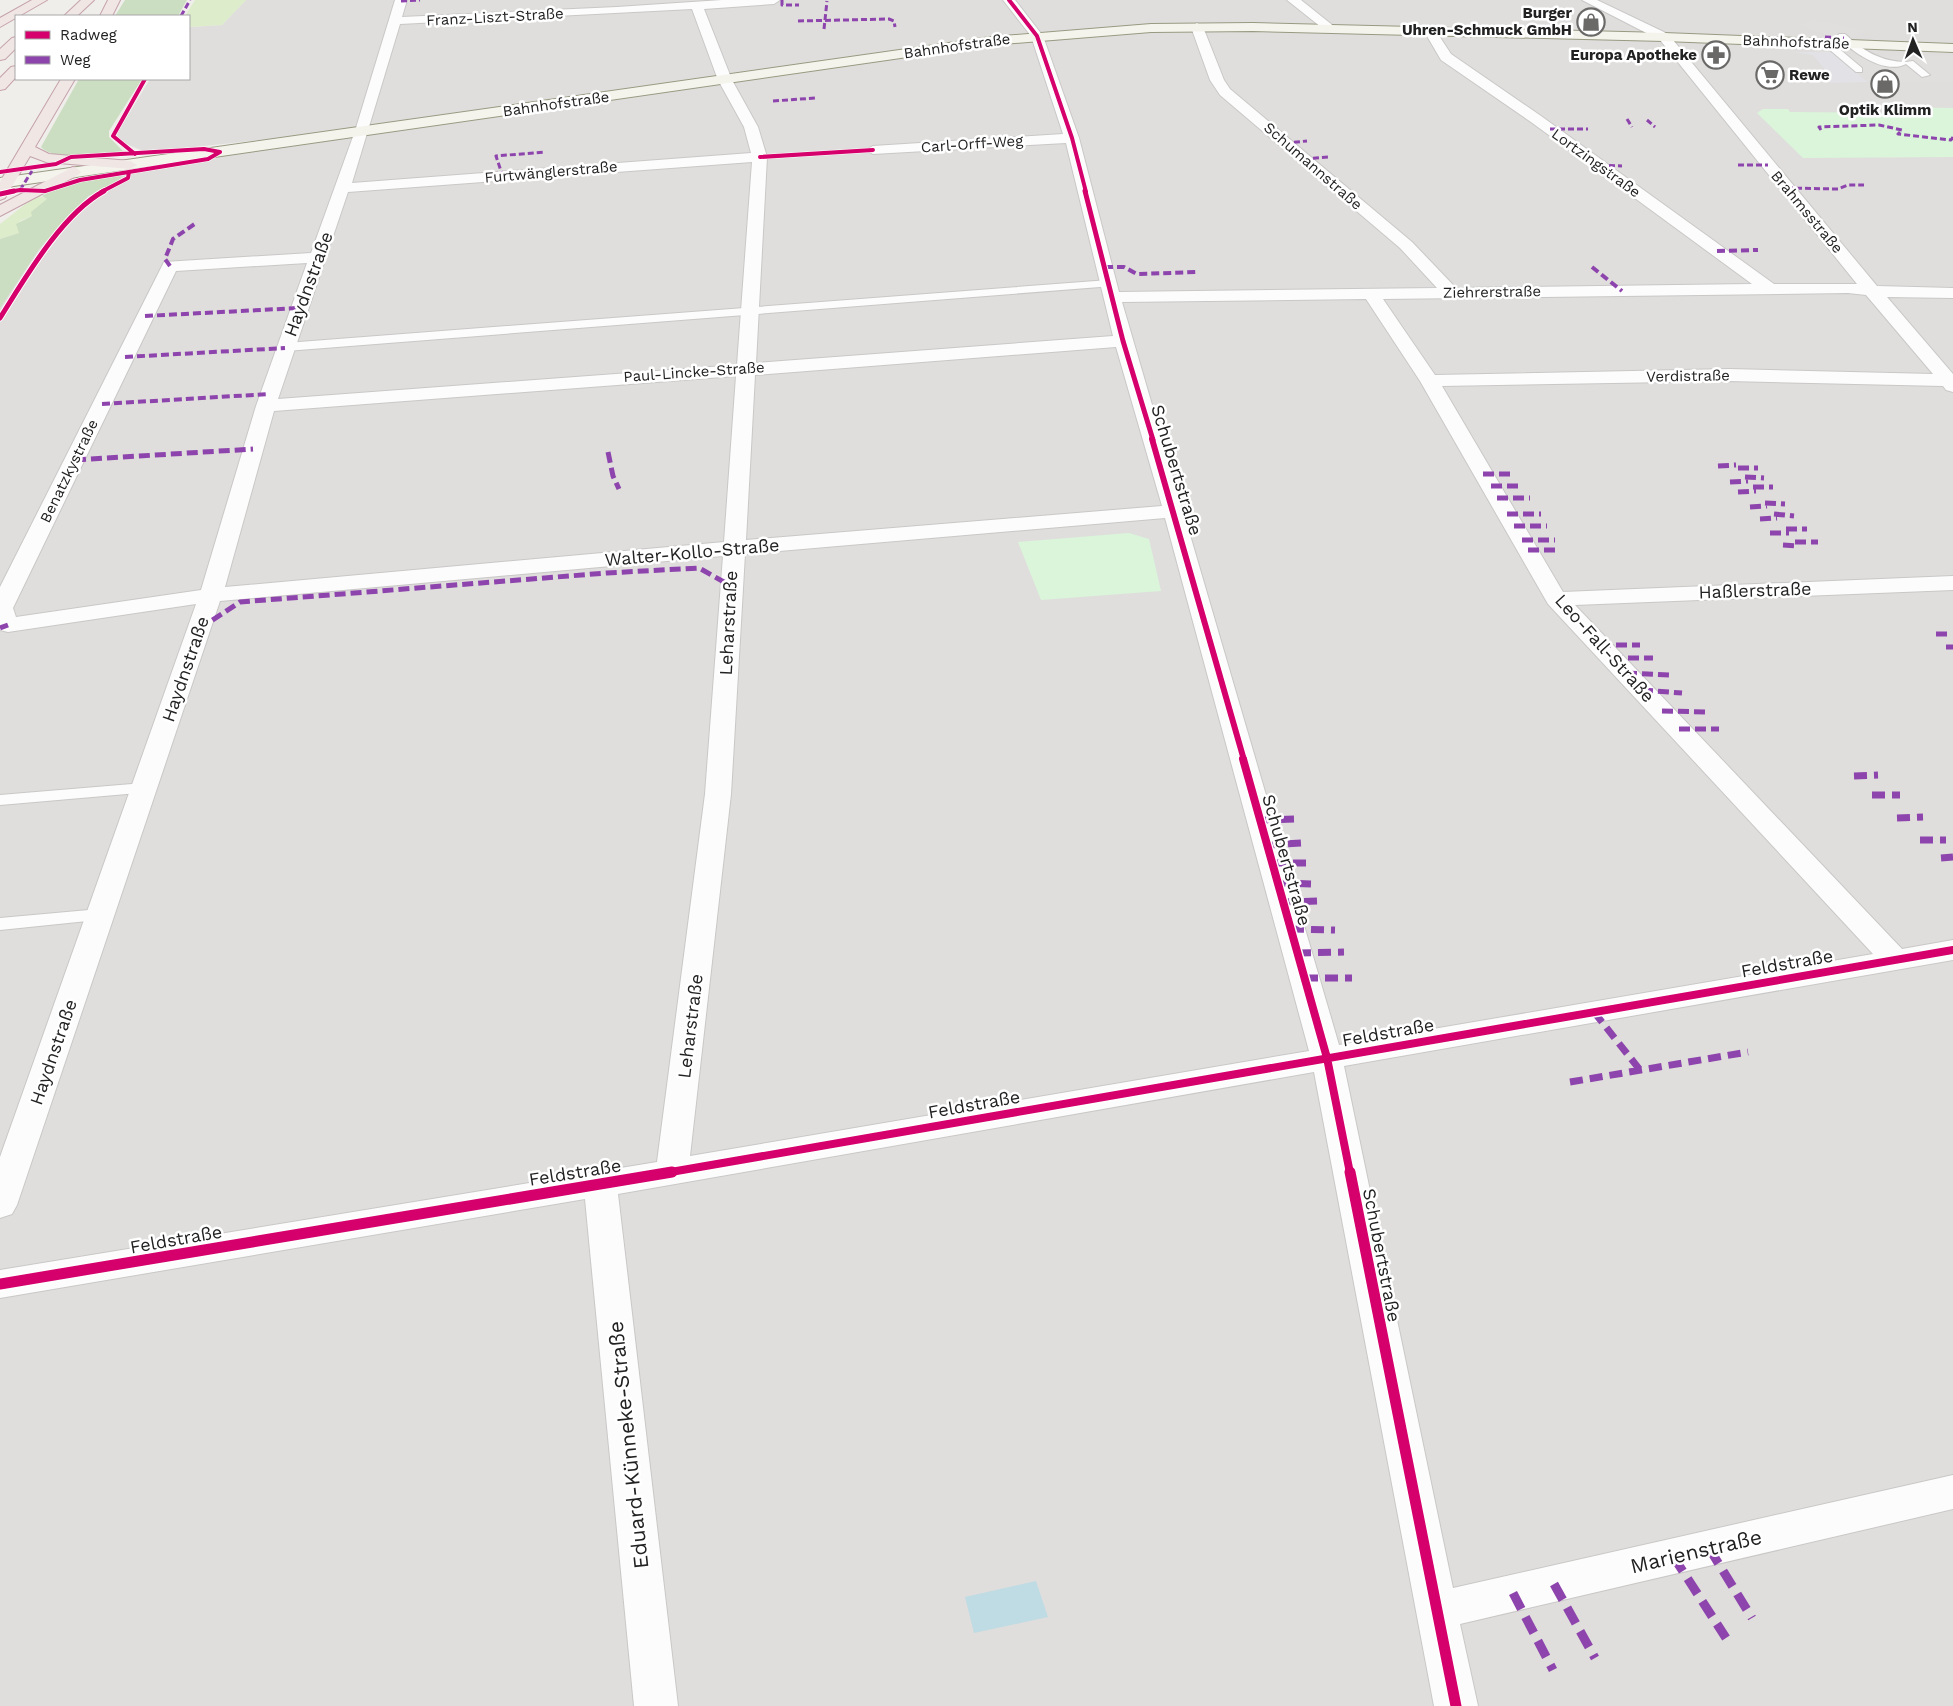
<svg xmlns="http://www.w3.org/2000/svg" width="1953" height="1706" viewBox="0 0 1953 1706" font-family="'Work Sans',sans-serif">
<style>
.residential{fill:#dfdedc}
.grass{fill:#ddeccb}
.forest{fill:#cbdec1}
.park{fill:#daf5da}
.parking{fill:#e0dfde}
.plaza{fill:#e2e1e5}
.water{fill:#bfdbe3}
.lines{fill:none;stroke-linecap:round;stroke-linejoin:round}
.service-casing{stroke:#c9c8c7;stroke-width:2}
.minor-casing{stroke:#c9c8c7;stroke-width:2}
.secondary-casing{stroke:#999a82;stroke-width:2}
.trunk-casing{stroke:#c5a2ac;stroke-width:2}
.service{fill:#fdfcfc;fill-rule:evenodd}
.minor{fill:#fdfcfc;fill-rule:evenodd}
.secondary{fill:#f4f4ed;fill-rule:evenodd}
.trunk{fill:#f0e6e4;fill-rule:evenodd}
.quiet-far4{stroke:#8e44ad;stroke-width:3;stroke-dasharray:6 3;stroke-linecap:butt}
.quiet-far3{stroke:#8e44ad;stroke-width:4;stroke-dasharray:8 4;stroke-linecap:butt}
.quiet-far2{stroke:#8e44ad;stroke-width:5;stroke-dasharray:11 5;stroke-linecap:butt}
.quiet-far1{stroke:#8e44ad;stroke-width:7;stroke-dasharray:13 7;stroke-linecap:butt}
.quiet{stroke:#8e44ad;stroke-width:9;stroke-dasharray:18 9;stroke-linecap:butt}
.cycleway-far4-casing{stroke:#fff;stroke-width:5}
.cycleway-far3-casing{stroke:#fff;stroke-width:7}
.cycleway-far2-casing{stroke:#fff;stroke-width:9}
.cycleway-far1-casing{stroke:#fff;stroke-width:11}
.cycleway-casing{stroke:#fff;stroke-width:14}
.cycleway-far4{stroke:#d6006c;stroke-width:4}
.cycleway-far3{stroke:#d6006c;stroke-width:5}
.cycleway-far2{stroke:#d6006c;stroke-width:6}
.cycleway-far1{stroke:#d6006c;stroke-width:8}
.cycleway{stroke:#d6006c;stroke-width:11}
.labels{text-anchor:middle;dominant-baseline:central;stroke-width:5;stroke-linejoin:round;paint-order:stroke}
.far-poi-label{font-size:15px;font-weight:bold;fill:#222;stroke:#fff;text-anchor:end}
.far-street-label{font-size:15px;fill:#222;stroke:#fff}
.street-label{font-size:18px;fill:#222;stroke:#fff}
.near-street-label{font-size:21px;fill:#222;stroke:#fff}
</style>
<rect width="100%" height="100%" fill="#f0eeeb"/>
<path class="residential" d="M246,0h1707v44l-320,-12 -326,-7 -152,1 -139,8 -669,97 -201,21 -20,-8 -9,-8 1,-4 32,-53h39v-52l33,-2z
M1167,30h124l341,9 321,14v1653h-1953v-1433l36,-48 87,-55 904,-132z"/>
<path class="grass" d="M195,0h51l-24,25 -33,2v-11h-4z
M37,195l10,4 -15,13v4l-12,5 -1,12 -19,6v-15z"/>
<path class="forest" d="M125,0h62l-9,16h-63z
M79,79h63l-33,52v6l16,16c-20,3 -69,10 -84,-6z
M113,175l9,2 -8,7 -26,12 -49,53 -39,59v-69l19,-6 -3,-9 16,-8 -1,-4 16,-13 -5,-3c21,-13 47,-18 71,-21z"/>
<path class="park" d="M1892,107l61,1v49l-150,1 -46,-45 6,-4h25l2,3 107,1z
M1129,533l20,6 12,52 -120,9 -23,-58z"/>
<path class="parking" d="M1814,20l52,11 -13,6 -23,-1 -29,-11z
M1836,56h117v27l-85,-1z"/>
<path class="plaza" d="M1792,52h40l36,30 -38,1 -3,-3h-6l-10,-10h14l-12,-15z"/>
<path class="water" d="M1036,1581l12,36 -74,16 -9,-36z"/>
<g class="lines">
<g class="service-casing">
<path id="service" d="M1839,34h6c18,17 37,28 61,28 2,0 5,-1 7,-1l17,14 -8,2 -16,-13c-21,11 -55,-12 -68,-28z
M1824,41h6l32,27v4h-6l-32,-27z
M1109,280l6,4 -2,2 -827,65 -6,-4 6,-4z
M144,783l6,1 3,4 -3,4 -150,13v-10z
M100,909l7,2 3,4 -3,4 -107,11v-12z"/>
</g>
<g class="minor-casing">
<path id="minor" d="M395,0h12l-5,17 215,-10 105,-7h58l-6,4 -70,5 28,71 26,47 9,30 -11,206 357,-27 -47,-193 -193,11 -7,-4 7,-4 190,-12 -32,-98 -28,-36h12l28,36 36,102 40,154 318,-4 -37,-40 -180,-153 -10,-15 -19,-53 6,-4 6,4 21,53 6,9 182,153 44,46 296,-4 -221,-162 -90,-62 -17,-29 6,-4 4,1 17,26 90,62 233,168h83l-197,-244 -78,-40h15l71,34 209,252 76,2v10l-66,-1 66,77v18l-7,-2 -3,-4 -214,-5 -287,5 121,206 390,-16v14l-378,15 327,344 51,-9v20l-609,106 109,522 500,-113v34l-493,115 18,82h-44l-120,-634 -696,122 60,512h-44l-49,-507 -585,99v-28l657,-108 48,-368 18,-238 -503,45 -203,604 -5,9 -12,4v-61l196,-553 -188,28 -8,-2v-43l164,-325 147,-9 44,-122zM692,9l26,71 26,47 7,26 -399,30 48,-159zM752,162l-15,203 -459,34 70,-207zM307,263l-51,143 -55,184 -185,27 -3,-9 163,-337zM1848,293l18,2 67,79 -204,-5 -294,6 -52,-76zM1366,299l54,82 128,223 325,350 -534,91 -217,-743zM1116,347l46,159 -416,34 9,-165zM736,376l-12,166 -499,45 49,-176zM1165,518l144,533 -619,105 41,-362 14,-240z
M1287,0h14l35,28 -6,4 -4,-1z"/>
</g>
<g class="secondary-casing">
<path id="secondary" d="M1253,23l411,10 289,11v8l-289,-11 -411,-10 -102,1 -160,13 -991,143v-10l991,-141 160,-13z"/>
</g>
<g class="trunk-casing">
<path id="trunk" d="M32,0h15l-47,27v-9z
M81,0h13l-17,16h-13z
M108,0h12l-8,16h-12z
M16,37v11l-11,11 -5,1v-11l12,-11z
M16,66v11l-11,12 -5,1v-12l11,-11z
M61,79h14l-40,68 14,7 81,7 7,4 -7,4 -84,-7 -16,-6 -25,42 -5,2v-18z
M73,167l5,2 3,3 -3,3 -78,41v-11z"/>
</g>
<use href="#service" class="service"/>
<use href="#minor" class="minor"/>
<use href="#secondary" class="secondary"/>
<use href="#trunk" class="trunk"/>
<path class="quiet-far4" d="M782,0v5h17
M401,1l19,-1
M181,16l9,-16
M798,21l91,-2 5,2 1,6
M824,29l3,-28
M1825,37l19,1
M773,101l43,-3
M1627,119l5,8
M1647,120l8,7
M1550,129h38
M1821,130l-2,-3 60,-2 23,5 -4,4 53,6 2,-3
M1285,143l22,-2
M1304,159l25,-2
M1600,165l22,1
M1738,165h30
M503,177l-7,-21 49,-4
M1787,188l51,1 10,-4h16
M20,190l12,-19"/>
<path class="quiet-far3" d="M1717,251l41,-1
M170,266l-5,-7 8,-20 23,-16
M1105,267h19l13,7 61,-2
M1592,267l30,24
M145,316l154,-8
M125,357l160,-9
M102,404l167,-10"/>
<path class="quiet-far2" d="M608,452l5,24 6,13
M75,460l178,-11
M1718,466l18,-1
M1738,468h20
M1483,474h31
M1745,477l19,1
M1730,482l18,-1
M1491,486h32
M1753,487h20
M1738,492l18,-1
M1497,498h33
M1765,503l20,1
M1750,507l17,-1
M1507,514h34
M1774,514l20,2
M1760,519l17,-1
M1514,526h33
M1786,529h21
M1770,533h19
M1522,540h33
M1795,542h23
M1783,545l16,1
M1528,550h30
M0,628l8,-3
M199,629l41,-27 367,-29 92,-5 32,18
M1936,634h13
M1600,645h40
M1946,647h7
M1612,658h41
M1626,673l43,2
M1642,690l40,3
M1662,711l45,1
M1679,729h40"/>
<path class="quiet-far1" d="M1854,776l24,-1
M1872,795h28
M1897,818l26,-1
M1261,820l34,-1
M1920,840h26
M1268,845l34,-2
M1941,858l12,-1
M1273,863h37
M1278,883l33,1
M1284,902l34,-1
M1291,929l44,1
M1298,953l46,-1
M1305,978h47
M1594,1012l46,58
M1570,1082l178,-30"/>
<path class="quiet" d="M1709,1548l43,70
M1673,1556l53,82
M1554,1584l41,74
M1513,1593l40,77"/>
<g class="cycleway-far4-casing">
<path id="cycleway-far4" d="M1009,0l28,36 35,102 14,54
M135,154l-22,-18 32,-57
M760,157l113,-7
M0,172l56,-8 15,-7 133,-8 16,3
M8,192l12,-2 25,1 35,-11 128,-21 12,-7
M101,192l27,-14 1,-6"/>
</g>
<g class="cycleway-far3-casing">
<path id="cycleway-far3" d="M1085,191l38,150 30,99
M0,194l14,-3
M0,318c25,-40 62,-104 104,-127"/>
</g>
<g class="cycleway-far2-casing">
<path id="cycleway-far2" d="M1152,439l92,321"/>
</g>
<g class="cycleway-far1-casing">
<path id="cycleway-far1" d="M1243,759l84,299 23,115
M665,1173l1288,-223"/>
</g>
<g class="cycleway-casing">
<path id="cycleway" d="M1350,1172l106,534
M0,1284l672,-112"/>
</g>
<use href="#cycleway-far4" class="cycleway-far4"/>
<use href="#cycleway-far3" class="cycleway-far3"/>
<use href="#cycleway-far2" class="cycleway-far2"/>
<use href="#cycleway-far1" class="cycleway-far1"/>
<use href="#cycleway" class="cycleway"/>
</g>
<defs>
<g id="shop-ring" transform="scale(1.4375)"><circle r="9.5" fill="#fff" stroke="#6a6968" stroke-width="1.5"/><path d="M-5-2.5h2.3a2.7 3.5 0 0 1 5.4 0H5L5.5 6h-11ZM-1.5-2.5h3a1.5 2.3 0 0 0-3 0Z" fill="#6a6968"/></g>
<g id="pharmacy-ring" transform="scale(1.4375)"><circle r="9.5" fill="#fff" stroke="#6a6968" stroke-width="1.5"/><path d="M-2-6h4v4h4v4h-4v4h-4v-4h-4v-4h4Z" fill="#6a6968"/></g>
<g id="supermarket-ring" transform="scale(1.4375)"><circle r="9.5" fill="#fff" stroke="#6a6968" stroke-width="1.5"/><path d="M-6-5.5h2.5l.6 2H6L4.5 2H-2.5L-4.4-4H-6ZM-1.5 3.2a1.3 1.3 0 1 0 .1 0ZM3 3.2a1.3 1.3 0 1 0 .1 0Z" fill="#6a6968"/></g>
</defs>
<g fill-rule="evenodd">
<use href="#shop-ring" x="1591" y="22"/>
<use href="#pharmacy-ring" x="1716" y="55"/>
<use href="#supermarket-ring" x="1770" y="75"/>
<use href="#shop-ring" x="1885" y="84"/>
</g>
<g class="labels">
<g class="far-poi-label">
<text x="1572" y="13">Burger<tspan x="1572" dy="17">Uhren-Schmuck GmbH</tspan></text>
<text x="1697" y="55">Europa Apotheke</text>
<text x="1789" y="75" text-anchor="start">Rewe</text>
<text x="1885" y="110" text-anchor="middle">Optik Klimm</text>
</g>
<g class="far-street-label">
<text transform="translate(495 17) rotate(-3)">Franz-Liszt-Straße</text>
<text transform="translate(1796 42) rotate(2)">Bahnhofstraße</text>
<text transform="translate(957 46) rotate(-8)">Bahnhofstraße</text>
<text transform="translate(556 104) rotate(-8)">Bahnhofstraße</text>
<text transform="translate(972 144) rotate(-4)">Carl-Orff-Weg</text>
<text transform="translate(1596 163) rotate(36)">Lortzingstraße</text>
<text transform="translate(1313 166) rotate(41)">Schumannstraße</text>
<text transform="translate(551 172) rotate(-5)">Furtwänglerstraße</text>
<text transform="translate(1807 212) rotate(50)">Brahmsstraße</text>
<text transform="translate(1492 292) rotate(-1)">Ziehrerstraße</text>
<text transform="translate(694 372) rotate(-4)">Paul-Lincke-Straße</text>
<text transform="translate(1688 376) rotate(-1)">Verdistraße</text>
<text transform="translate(69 471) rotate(-64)">Benatzkystraße</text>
</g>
<g class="street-label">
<text transform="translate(308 284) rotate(-70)">Haydnstraße</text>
<text transform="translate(1177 470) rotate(73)">Schubertstraße</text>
<text transform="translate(692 552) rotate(-5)">Walter-Kollo-Straße</text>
<text transform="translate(1755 590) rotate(-2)">Haßlerstraße</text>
<text transform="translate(728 623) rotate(-87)">Leharstraße</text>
<text transform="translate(1605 648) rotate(48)">Leo-Fall-Straße</text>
<text transform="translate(185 669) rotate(-71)">Haydnstraße</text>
<text transform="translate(1287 860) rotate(74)">Schubertstraße</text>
<text transform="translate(1787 963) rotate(-10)">Feldstraße</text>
<text transform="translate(690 1026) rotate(-83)">Leharstraße</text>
<text transform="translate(1388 1032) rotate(-10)">Feldstraße</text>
<text transform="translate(53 1052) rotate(-71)">Haydnstraße</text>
<text transform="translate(974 1104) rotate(-10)">Feldstraße</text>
<text transform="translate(575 1172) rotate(-9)">Feldstraße</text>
<text transform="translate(176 1239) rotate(-10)">Feldstraße</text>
<text transform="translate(1382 1255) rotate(79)">Schubertstraße</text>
</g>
<g class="near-street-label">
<text transform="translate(628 1445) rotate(-96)">Eduard-Künneke-Straße</text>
<text transform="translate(1696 1551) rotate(-13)">Marienstraße</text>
</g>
</g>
<rect x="15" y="15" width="175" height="65" fill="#ffffff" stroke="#a7a7a7"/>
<rect x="25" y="31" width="25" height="8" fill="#d6006c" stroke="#a7a7a7"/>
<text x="60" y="40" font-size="15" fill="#222222">Radweg</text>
<rect x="25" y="56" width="25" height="8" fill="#8e44ad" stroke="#a7a7a7"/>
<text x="60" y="65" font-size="15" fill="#222222">Weg</text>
<g transform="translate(1913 40) rotate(358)" stroke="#ffffff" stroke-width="4" paint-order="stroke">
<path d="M0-4L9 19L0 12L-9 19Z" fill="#222222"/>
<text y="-8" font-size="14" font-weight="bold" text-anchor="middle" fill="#222222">N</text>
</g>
</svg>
